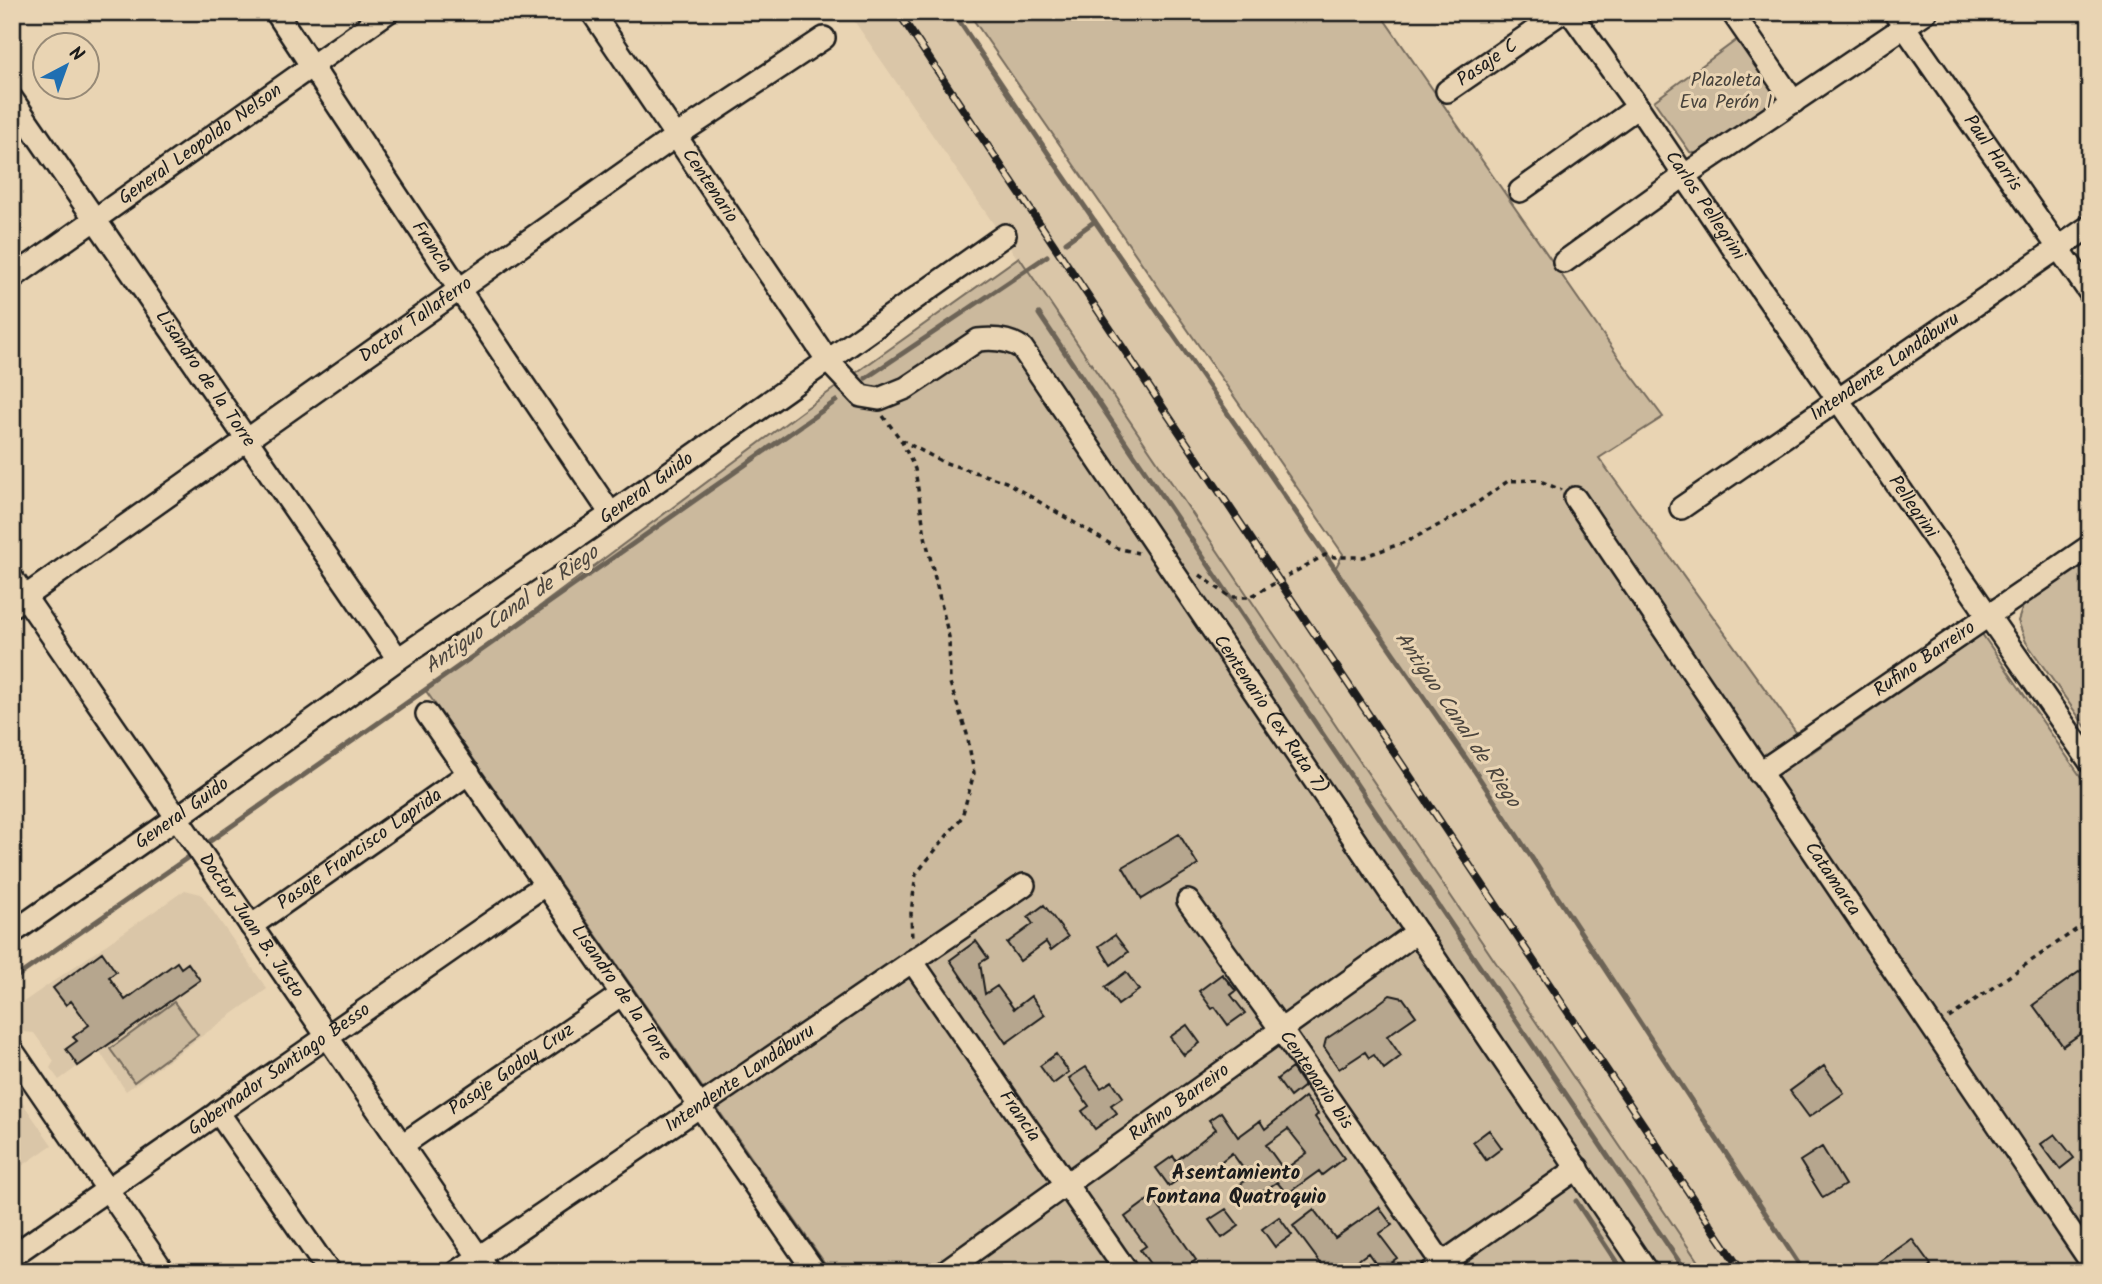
<svg xmlns="http://www.w3.org/2000/svg" width="2102" height="1284" viewBox="0 0 2102 1284" font-family="Kalam,sans-serif">
<style>
.built{fill:#dac6a8}
.green{fill:#cbb99d;stroke:#746a5c;stroke-width:2}
.lines{fill:none;stroke-linecap:round;stroke-linejoin:round}
.stream{stroke:#6c6357;stroke-width:5}
.building{fill:#b6a68e;stroke:#1c1c1c;stroke-width:2;fill-rule:evenodd}
.minor-casing{stroke:#1c1c1c;stroke-width:26}
.path{stroke:#1c1c1c;stroke-width:3.5;stroke-dasharray:5 5;stroke-linecap:butt}
.minor{stroke:#e9d4b3;stroke-width:21}
.rail-casing{stroke:#1c1c1c;stroke-width:8}
.rail{stroke:#e9d4b3;stroke-width:5;stroke-dasharray:16;stroke-linecap:butt}
.labels{text-anchor:middle;dominant-baseline:central;stroke-width:6;stroke-linejoin:round;paint-order:stroke}
.street-label{font-size:19px;fill:#1c1c1c;stroke:#e9d4b3}
.park-label{font-size:19px;fill:#48433c;stroke:#e9d4b3}
.water-label{font-size:21px;font-style:italic;fill:#4b453e;stroke:#e9d4b3}
.neighbourhood-label{font-size:21px;font-weight:bold;fill:#1c1c1c;stroke:#e9d4b3}
</style>
<rect width="100%" height="100%" fill="#e9d4b3"/>
<filter id="ink" filterUnits="userSpaceOnUse"><feTurbulence type="fractalNoise" baseFrequency=".0143" numOctaves="2"/><feDisplacementMap in="SourceGraphic" scale="14" xChannelSelector="R" yChannelSelector="G"/><feConvolveMatrix kernelMatrix="1 2 1 2 8 2 1 2 1" color-interpolation-filters="sRGB"/></filter>
<g filter="url(#ink)">
<path class="built" d="M848,12h105l101,150 420,608 331,502h-100l-455,-675z
M185,890l16,4 66,95 -141,102 -27,-40 -40,29 -9,-12 4,-7 -20,-28 -10,-1 -8,-13 6,-16z
M12,1088l40,57 -40,28z"/>
<path class="green" d="M968,12h411l243,350 41,55 -64,41 212,295 171,-119 108,156v482h-286l-330,-502 -139,-201 8,-15z
M1738,39l35,53 -3,13 -72,49 -8,-2 -36,-51z
M1019,257l686,1015h-874l-405,-581 375,-279z
M2090,561v172l-64,-91 -8,-21 5,-15z
M174,1002l24,33 -64,47 -24,-33z"/>
<g class="lines">
<path class="stream" d="M953,12l101,150 420,608 330,502
M1066,242l29,-21
M1039,314l647,958
M866,378l181,-122
M206,844l630,-443
M12,980l178,-124
M1576,1201l47,71"/>
</g>
<path class="building" d="M1179,834l19,31 -56,34 -19,-32z
M1044,905l24,32 -17,13 -5,-8 -26,19 -13,-18 26,-19 -5,-7z
M1115,935l13,17 -17,13 -12,-19z
M976,941l12,17 -8,5 5,31 12,-8 17,23 17,-13 14,19 -39,28 -56,-83z
M102,952l14,20 -7,5 16,23 52,-38 4,6 7,-5 12,17 -122,86 -12,-17 11,-8 -4,-4 16,-12 -18,-24 -5,4 -13,-17z
M2090,964v63l-27,19 -30,-41z
M1126,972l13,18 -21,15 -13,-18z
M1222,974l14,17 -5,4 14,18 -17,12 -13,-18 -3,2 -13,-18z
M1390,995l13,3 13,18 -29,20 14,20 -17,13 -10,-14 -5,3 -4,-6 -26,17 -15,-22 2,-8 48,-32z
M1187,1025l13,18 -16,12 -14,-18z
M1056,1054l13,18 -16,12 -13,-18z
M1824,1066l20,27 -35,24 -19,-26z
M1086,1067l15,21 11,-7 11,16 -12,8 6,8 -22,16 -13,-18 7,-5 -20,-28z
M1292,1068l12,18 -14,11 -13,-18z
M1305,1097l13,17 -3,3 29,41 -22,17 -3,-4 -32,23 -10,-12 -28,19 -10,-16 11,-7 -18,-25 -33,26 -7,-9 -23,16 -13,-18 17,-12 3,5 40,-32 -7,-9 12,-8 17,25 22,-16 5,8zM1288,1129l19,24 -23,17 -18,-25z
M1489,1130l13,18 -16,12 -13,-18z
M2055,1134l19,24 -14,11 -19,-25z
M1822,1147l23,38 -22,13 -23,-37z
M1152,1197l44,63 -17,12h-23l-16,-22 6,-4 -21,-29z
M1379,1207l13,18 -13,9 18,24 -17,12 -12,-17 -26,19h-15l-34,-46 21,-16 21,28z
M1226,1209l13,17 -17,12 -13,-18z
M1279,1217l13,18 -17,12 -13,-18z
M1912,1239l19,26 -9,7h-38l-6,-9z"/>
<g class="lines">
<g class="minor-casing">
<g id="minor">
<path id="s1" d="M276,12l183,277 152,225"/>
<path id="s2" d="M592,12l236,349 33,35 18,3 27,-11 72,-48c16,-2 30,-1 44,8l625,924"/>
<path id="s3" d="M1570,12l68,95 116,172 336,483"/>
<path d="M1732,12l62,90"/>
<path id="s4" d="M1894,12l196,281"/>
<path id="s5" d="M1447,91l115,-79"/>
<path id="s6" d="M12,99l386,560"/>
<path d="M1520,191l118,-84"/>
<path d="M1564,262l121,-87 241,-163"/>
<path id="s7" d="M12,278l376,-266"/>
<path id="s8" d="M1575,498l515,763"/>
<path id="s9" d="M1681,508l409,-282"/>
<path id="s10" d="M12,578l477,694"/>
<path id="s11" d="M12,606l664,-470 148,-98"/>
<path id="s12" d="M427,714l388,558"/>
<path id="s13" d="M1759,773l331,-227"/>
<path id="s14" d="M1188,901l94,130 160,232"/>
<path id="s15" d="M251,926l218,-153"/>
<path id="s16" d="M12,933l180,-126 206,-148 213,-145 394,-279"/>
<path id="s17" d="M912,961l215,311"/>
<path d="M12,1050l152,222"/>
<path d="M218,1112l111,160"/>
<path id="s18" d="M402,1145l220,-151"/>
<path id="s19" d="M12,1256l534,-372"/>
<path id="s20" d="M457,1272l567,-387"/>
<path id="s21" d="M944,1272l473,-340"/>
<path d="M1430,1272l148,-104"/>
</g>
</g>
<path class="path" d="M883,416l18,24 14,29 10,67 24,101 1,46 17,51 7,39 -12,44 -46,57 -5,39 1,28
M901,440l42,22 63,20 111,66 21,5
M1200,575l30,22h20l75,-42 10,2h28l45,-16 56,-29 44,-31 30,-1 23,10
M1949,1018l141,-98"/>
<use href="#minor" class="minor"/>
<g class="rail-casing">
<path id="rail" d="M898,12l844,1260"/>
</g>
<use href="#rail" class="rail"/>
</g>
</g>
<g class="labels">
<g class="street-label">
<text stroke="none"><textPath href="#s5" startOffset="49">Pasaje C</textPath></text>
<text stroke="none"><textPath href="#s7" startOffset="231">General Leopoldo Nelson</textPath></text>
<text stroke="none"><textPath href="#s4" startOffset="172">Paul Harris</textPath></text>
<text stroke="none"><textPath href="#s2" startOffset="210">Centenario</textPath></text>
<text stroke="none"><textPath href="#s3" startOffset="236">Carlos Pellegrini</textPath></text>
<text stroke="none"><textPath href="#s1" startOffset="282">Francia</textPath></text>
<text stroke="none"><textPath href="#s11" startOffset="495">Doctor Tallaferro</textPath></text>
<text stroke="none"><textPath href="#s9" startOffset="248">Intendente Landáburu</textPath></text>
<text stroke="none"><textPath href="#s6" startOffset="340">Lisandro de la Torre</textPath></text>
<text stroke="none"><textPath href="#s16" startOffset="775">General Guido</textPath></text>
<text stroke="none"><textPath href="#s3" startOffset="602">Pellegrini</textPath></text>
<text stroke="none"><textPath href="#s13" startOffset="201">Rufino Barreiro</textPath></text>
<text stroke="none"><textPath href="#s2" startOffset="1092">Centenario (ex Ruta 7)</textPath></text>
<text stroke="none"><textPath href="#s16" startOffset="208">General Guido</textPath></text>
<text stroke="none"><textPath href="#s15" startOffset="133">Pasaje Francisco Laprida</textPath></text>
<text stroke="none"><textPath href="#s8" startOffset="460">Catamarca</textPath></text>
<text stroke="none"><textPath href="#s10" startOffset="422">Doctor Juan B. Justo</textPath></text>
<text stroke="none"><textPath href="#s12" startOffset="340">Lisandro de la Torre</textPath></text>
<text stroke="none"><textPath href="#s18" startOffset="133">Pasaje Godoy Cruz</textPath></text>
<text stroke="none"><textPath href="#s19" startOffset="326">Gobernador Santiago Besso</textPath></text>
<text stroke="none"><textPath href="#s20" startOffset="343">Intendente Landáburu</textPath></text>
<text stroke="none"><textPath href="#s14" startOffset="220">Centenario bis</textPath></text>
<text stroke="none"><textPath href="#s21" startOffset="290">Rufino Barreiro</textPath></text>
<text stroke="none"><textPath href="#s17" startOffset="189">Francia</textPath></text>
</g>
<g class="park-label">
<text x="1726" y="81">Plazoleta<tspan x="1726" dy="22">Eva Perón I</tspan></text>
</g>
<g class="water-label">
<text transform="translate(512 610) rotate(-35)">Antiguo Canal de Riego</text>
<text transform="translate(1457 720) rotate(56)">Antiguo Canal de Riego</text>
</g>
<g class="neighbourhood-label">
<text x="1236" y="1173">Asentamiento<tspan x="1236" dy="24">Fontana Quatroquio</tspan></text>
</g>
</g>
<rect width="2102" height="1284" fill="none" stroke="#e9d4b3" stroke-width="42"/>
<rect x="21" y="21" width="2060" height="1242" fill="none" stroke="#1c1c1c" stroke-width="2.5" filter="url(#ink)"/>
<g transform="translate(66 66) rotate(41)"><circle r="33" fill="#e9d4b3" stroke="#978a77" stroke-width="2"/>
<path d="M0-5L12 26L0 18L-12 26Z" fill="#1f6fb2"/>
<text y="-10" font-size="19" font-weight="bold" text-anchor="middle" fill="#1c1c1c">N</text>
</g>
</svg>
